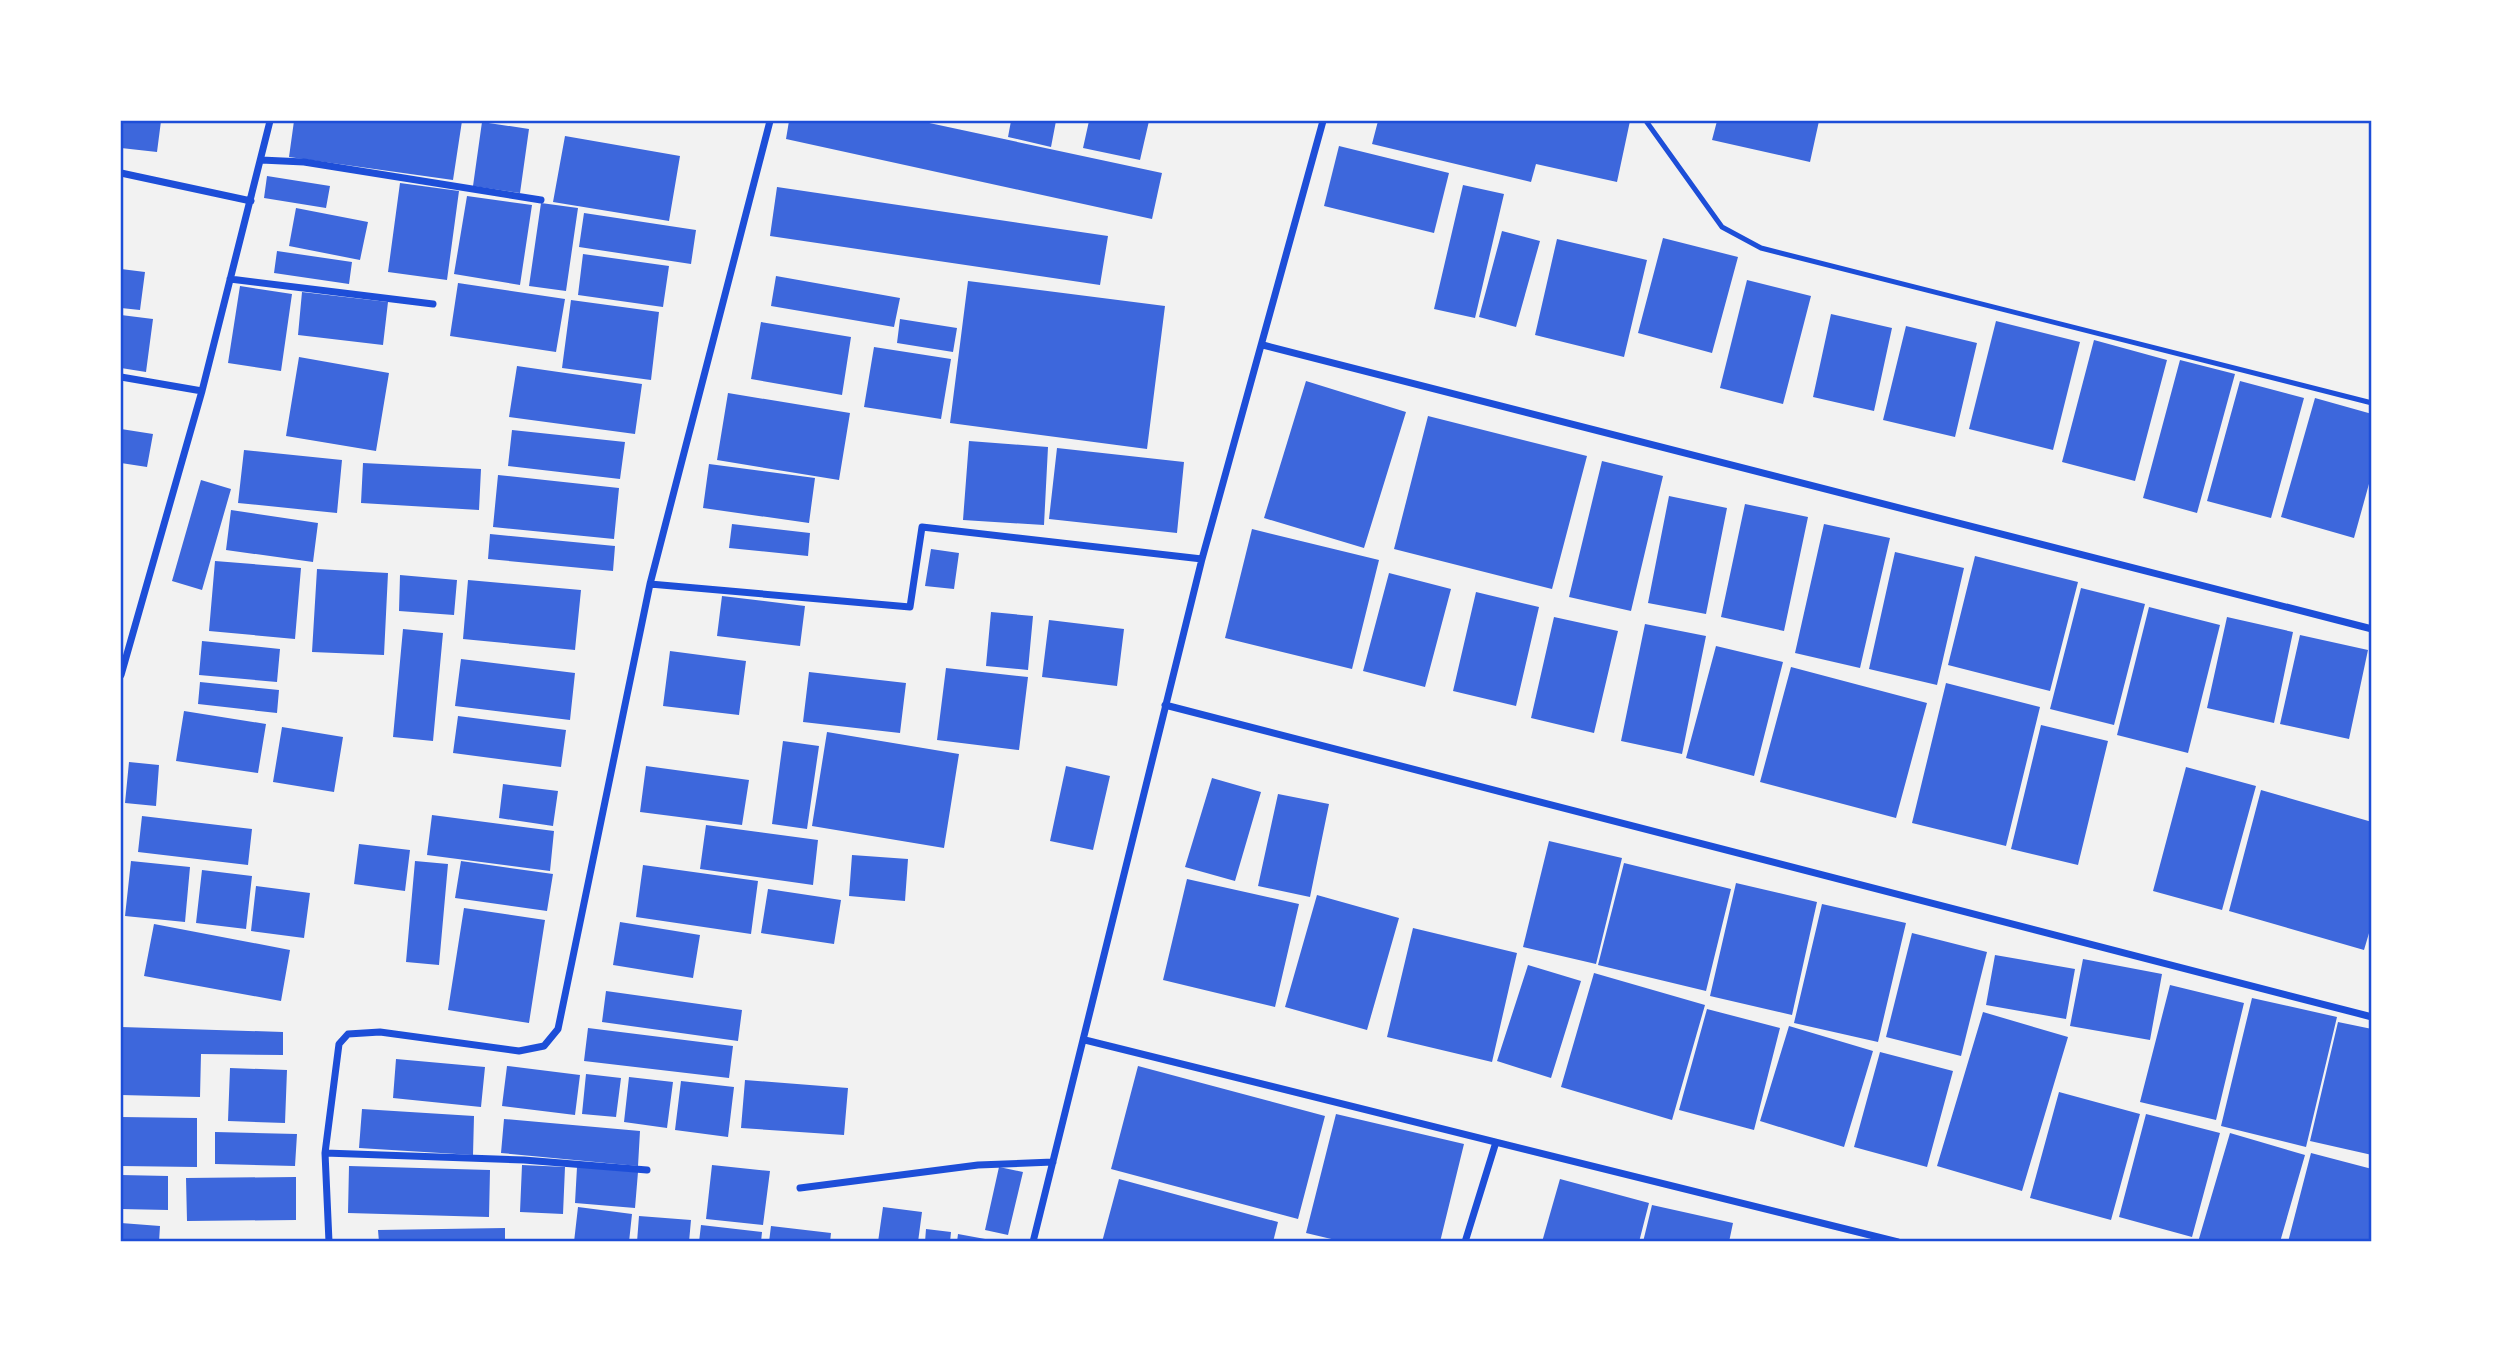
<svg xmlns="http://www.w3.org/2000/svg" width="2493" height="1363" viewBox="0 0 2493 1363" font-family="'PT Sans Narrow',sans-serif">
<style>
.building{fill:#3d67dc}
.lines{fill:none;stroke-linecap:round;stroke-linejoin:round}
.service{stroke:#1d4ed8;stroke-width:5}
.minor{stroke:#1d4ed8;stroke-width:7}
.neatline{fill:none;stroke:#1d4ed8;stroke-width:2.5}
</style>
<rect width="100%" height="100%" fill="#f2f2f2"/>
<path class="building" d="M121,121h40l-4,31 -36,-4z
M294,121h168l-9,59 -164,-23z
M789,121h131l242,52 -10,46 -366,-80z
M1011,121h45l-5,26 -43,-10z
M1089,121h60l-9,39 -57,-12z
M1378,121h252l-13,61 -81,-18 -5,18 -159,-38z
M1717,121h102l-9,41 -98,-22z
M482,122l47,7 -9,64 -47,-7z
M565,136l115,20 -11,65 -116,-19z
M1339,146l110,27 -15,60 -110,-27z
M267,176l63,10 -4,22 -62,-10z
M400,183l59,8 -12,89 -59,-8z
M1463,185l41,9 -29,124 -41,-9z
M777,187l331,49 -8,49 -330,-49z
M467,196l65,9 -12,80 -66,-11z
M541,203l37,5 -12,83 -37,-5z
M296,208l72,14 -8,38 -71,-14z
M584,213l112,17 -5,34 -112,-17z
M1502,231l38,10 -24,86 -37,-10z
M1663,238l75,19 -26,96 -74,-20z
M1557,239l90,21 -23,97 -89,-22z
M277,251l75,11 -3,22 -75,-11z
M583,254l86,12 -6,41 -85,-12z
M121,269l24,3 -5,38 -19,-2z
M776,276l124,22 -6,29 -123,-21z
M1747,280l64,16 -28,108 -63,-16z
M968,281l197,25 -18,143 -197,-26z
M458,283l107,16 -9,53 -106,-16z
M240,286l52,8 -11,77 -53,-8z
M302,292l86,10 -5,43 -85,-10z
M571,300l88,12 -8,68 -89,-12z
M1831,314l61,14 -18,83 -61,-14z
M121,315l32,4 -7,53 -25,-4z
M900,319l57,9 -4,24 -56,-9z
M1996,321l84,21 -27,108 -84,-21z
M761,322l90,15 -9,58 -91,-16z
M1906,326l71,17 -22,94 -72,-17z
M2094,340l73,20 -32,121 -73,-19z
M874,347l77,12 -10,60 -77,-12z
M299,357l90,16 -13,78 -90,-15z
M2180,360l55,14 -38,139 -54,-15z
M517,366l125,18 -7,50 -126,-17z
M1306,381l100,31 -42,136 -100,-30z
M2240,381l64,17 -33,120 -64,-17z
M728,393l122,20 -11,67 -122,-20z
M2315,398l57,16v59l-18,65 -73,-21z
M1428,416l159,40 -35,133 -158,-40z
M121,429l32,5 -6,33 -26,-4z
M512,430l113,12 -5,37 -112,-13z
M969,441l79,6 -4,78 -81,-5z
M1057,448l127,14 -7,71 -128,-14z
M244,450l98,10 -5,53 -99,-10z
M1602,461l61,15 -32,135 -62,-14z
M363,463l118,6 -2,41 -118,-7z
M709,464l106,14 -6,45 -106,-15z
M498,475l121,13 -5,51 -121,-12z
M201,480l30,9 -29,101 -30,-9z
M1669,496l58,12 -21,106 -58,-11z
M1745,504l63,13 -24,114 -63,-14z
M231,510l87,13 -5,39 -87,-12z
M732,524l78,9 -2,23 -79,-8z
M1824,524l66,14 -30,130 -65,-15z
M1252,529l127,31 -27,109 -127,-31z
M490,534l125,12 -2,25 -125,-12z
M931,549l28,4 -5,36 -29,-3z
M1895,552l69,16 -27,117 -68,-16z
M1975,556l103,26 -28,109 -102,-26z
M215,561l86,7 -6,71 -86,-8z
M317,569l71,4 -4,82 -72,-3z
M1389,573l62,16 -26,98 -62,-16z
M400,575l57,5 -3,35 -55,-4z
M468,580l113,10 -6,60 -112,-11z
M2081,588l64,16 -31,121 -64,-16z
M1476,592l63,15 -23,99 -63,-15z
M722,596l83,10 -5,40 -83,-10z
M2149,607l71,18 -32,128 -71,-18z
M991,612l42,4 -5,54 -42,-4z
M1554,617l64,14 -24,102 -63,-15z
M2227,617l66,15 -19,91 -67,-15z
M1049,620l75,9 -7,57 -75,-9z
M1645,624l61,12 -24,118 -61,-13z
M403,629l40,4 -10,108 -40,-4z
M2300,635l68,15 -19,89 -69,-15z
M202,641l78,8 -3,33 -78,-7z
M1716,646l67,16 -29,114 -68,-18z
M670,651l76,10 -7,54 -76,-9z
M461,659l114,14 -5,47 -115,-14z
M1791,667l136,36 -31,115 -136,-36z
M946,668l82,9 -9,73 -82,-10z
M809,672l97,11 -6,50 -97,-11z
M200,682l79,8 -2,23 -79,-9z
M1946,683l94,24 -34,139 -94,-23z
M184,711l82,13 -8,49 -82,-12z
M458,716l108,14 -5,37 -108,-14z
M2041,725l67,16 -30,124 -67,-16z
M282,727l61,10 -9,55 -61,-10z
M827,732l132,22 -15,94 -132,-22z
M783,741l36,5 -12,83 -35,-5z
M129,762l30,3 -3,41 -31,-3z
M646,766l103,14 -7,45 -102,-13z
M1066,766l44,10 -17,74 -43,-9z
M2186,767l70,19 -34,124 -69,-19z
M1212,778l49,14 -26,89 -50,-14z
M503,784l55,7 -5,35 -54,-8z
M2261,790l111,32v101l-8,27 -135,-39z
M1278,794l51,10 -19,93 -52,-11z
M432,815l122,16 -4,40 -123,-16z
M142,816l110,13 -4,36 -110,-13z
M706,825l112,15 -5,45 -113,-16z
M1549,841l73,17 -26,106 -73,-17z
M359,844l51,6 -5,41 -51,-7z
M852,855l56,4 -3,42 -56,-5z
M131,861l59,6 -5,55 -60,-6z
M415,861l33,3 -9,101 -33,-3z
M461,861l92,13 -6,37 -92,-13z
M1624,863l107,26 -25,102 -108,-26z
M643,865l115,16 -7,53 -115,-17z
M202,870l50,6 -6,53 -50,-6z
M1187,879l112,25 -24,103 -112,-27z
M1736,883l81,19 -25,113 -82,-19z
M256,886l54,7 -6,45 -53,-7z
M768,889l73,11 -7,44 -73,-11z
M1317,895l82,23 -32,112 -82,-23z
M1822,904l84,19 -28,119 -84,-19z
M464,908l81,12 -16,103 -81,-13z
M620,922l80,13 -7,43 -80,-13z
M154,924l136,26 -9,51 -137,-25z
M1413,928l104,25 -25,109 -105,-25z
M1912,933l75,19 -26,104 -75,-19z
M1995,955l80,14 -9,50 -80,-14z
M2083,959l79,15 -12,66 -80,-14z
M1528,965l53,16 -30,97 -54,-17z
M1594,973l111,32 -33,115 -111,-33z
M2170,985l74,18 -28,117 -76,-18z
M606,991l136,19 -4,31 -136,-19z
M2252,998l85,19 -31,130 -85,-21z
M1707,1009l73,19 -26,102 -75,-20z
M1983,1012l85,25 -46,154 -85,-25z
M2338,1022l34,7v126l-62,-14z
M1789,1026l84,25 -29,96 -84,-26z
M121,1027l162,5v23l-82,-1 -1,43 -79,-2z
M588,1028l145,18 -4,32 -145,-17z
M1880,1052l73,19 -26,96 -73,-20z
M396,1059l89,8 -4,40 -88,-9z
M507,1066l73,9 -5,40 -73,-9z
M1138,1066l187,50 -27,103 -187,-50z
M230,1068l57,2 -2,53 -57,-2z
M586,1074l35,4 -5,39 -34,-3z
M629,1077l44,5 -6,46 -43,-6z
M745,1080l103,8 -4,47 -103,-7z
M681,1081l53,6 -6,50 -53,-7z
M2059,1092l81,22 -29,106 -81,-22z
M362,1109l112,7 -1,39 -114,-7z
M1336,1114l128,30 -24,98h-96l-38,-9z
M2146,1114l74,19 -28,104 -73,-20z
M121,1117l76,1v49l-76,-1z
M504,1119l136,12 -2,35 -137,-13z
M215,1132l82,2 -2,32 -80,-2z
M2230,1133l75,22 -25,87h-82z
M2311,1153l61,16v73h-84z
M522,1165l43,2 -2,47 -43,-2z
M712,1165l58,6 -7,54 -57,-6z
M349,1166l141,4 -1,47 -141,-4z
M577,1167l61,5 -3,36 -60,-5z
M999,1167l24,5 -15,63 -23,-5z
M121,1175l47,1v34l-47,-1z
M296,1177v43l-109,1 -1,-43z
M1119,1179l159,43 -5,20h-171z
M1560,1179l89,24 -10,39h-97z
M1652,1205l81,18 -4,19h-86z
M578,1207l54,7 -3,28h-55z
M883,1207l39,5 -4,30h-40z
M639,1216l52,4 -2,22h-52z
M121,1223l39,3 -1,16h-38z
M701,1225l61,7 -1,10h-62z
M771,1226l60,7 -1,9h-61z
M505,1228v14h-126l-1,-12z
M926,1229l25,3 -1,10h-25z
M958,1234l38,7v1h-39z"/>
<g class="lines">
<path class="service" d="M1646,121l76,106 39,21 611,155"/>
<path class="minor" d="M261,160l43,2 237,38
M121,173l130,28
M230,279l203,25
M1263,345l1109,284
M121,377l81,14
M650,584l260,23 12,-80 280,32
M121,675l81,-284 68,-270
M1165,705l1207,312
M1085,1040l813,202
M325,1153l199,7 123,10
M800,1188l178,-23 75,-3
M329,1242l-4,-89 14,-109 9,-10 32,-2 139,19 25,-5 14,-17 92,-445 120,-463
M1033,1242l169,-683 121,-438
M1465,1242l31,-100"/>
</g>
<rect width="2493" height="1363" fill="none" stroke="#ffffff" stroke-width="245"/>
<rect x="122" y="122" width="2248" height="1118" class="neatline"/>
</svg>
